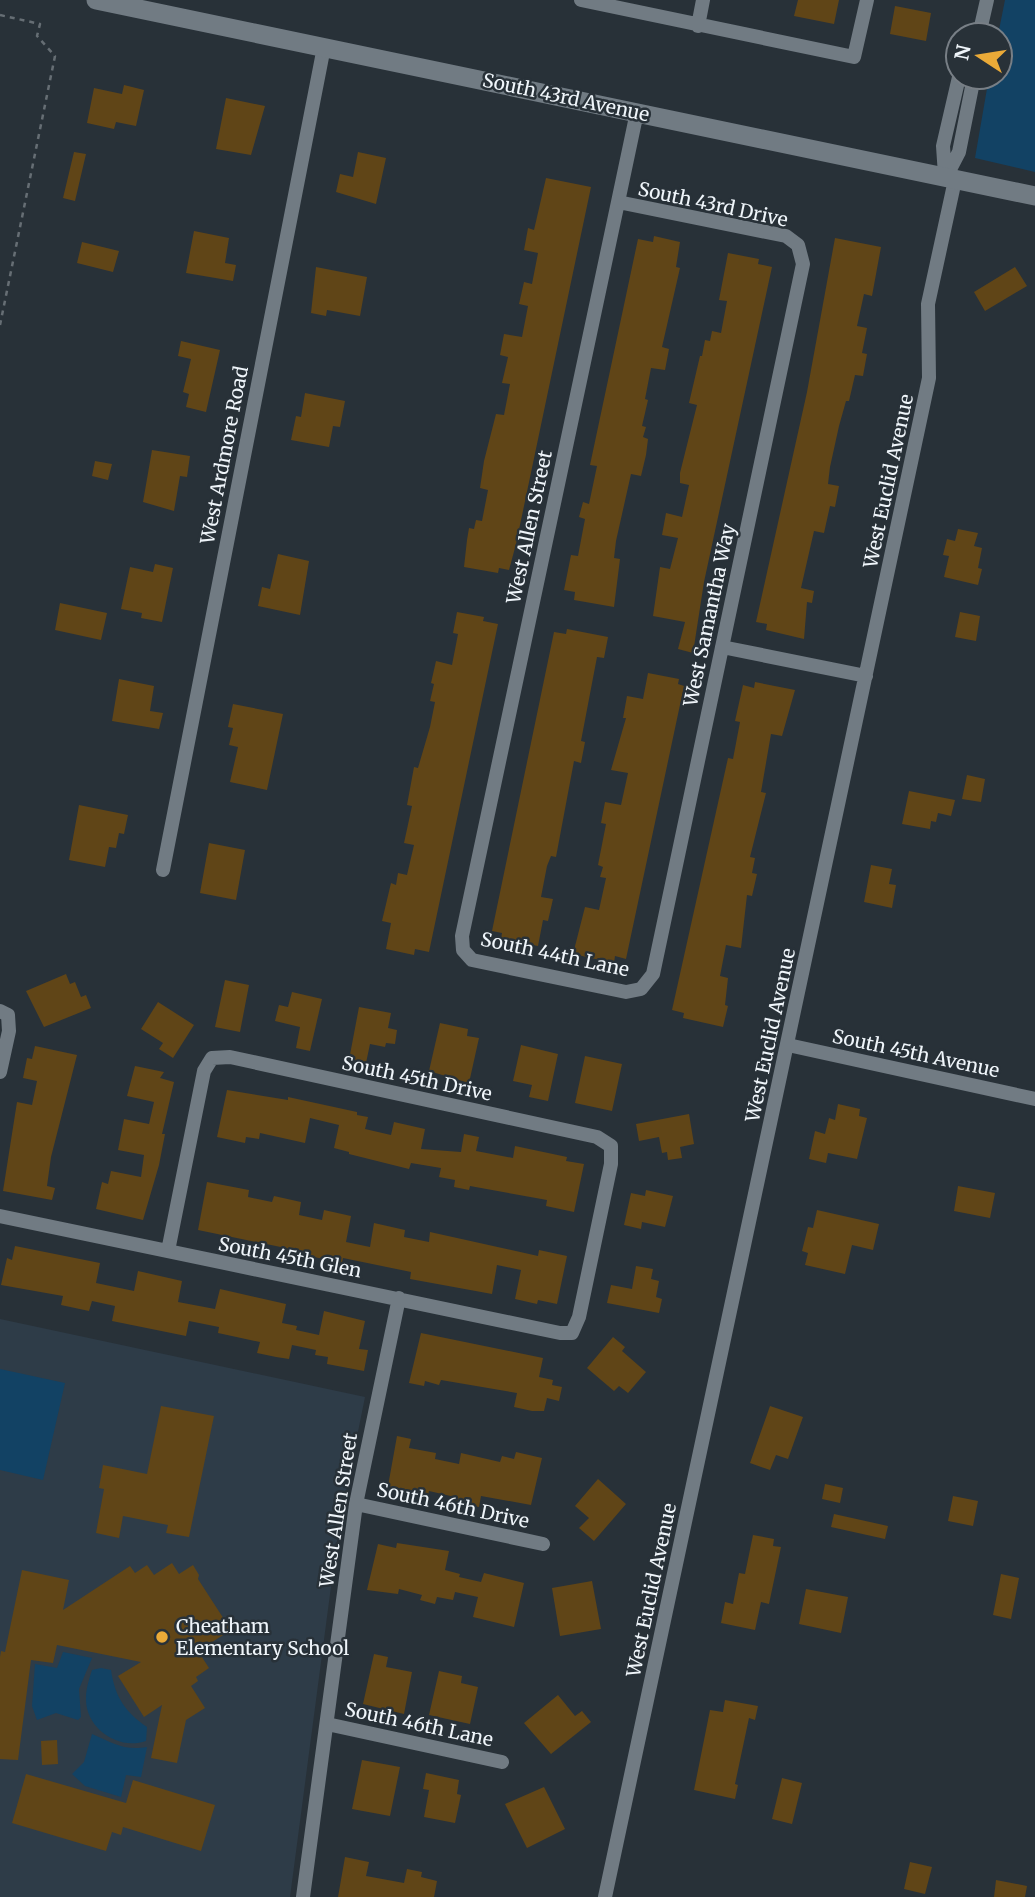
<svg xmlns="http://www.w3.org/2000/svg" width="1035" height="1897" viewBox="0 0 1035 1897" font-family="Merriweather,serif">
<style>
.built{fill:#2e3c48}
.green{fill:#124264}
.building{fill:#604517}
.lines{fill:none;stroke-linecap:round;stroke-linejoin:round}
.path{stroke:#666e74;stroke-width:2.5;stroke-dasharray:5 5;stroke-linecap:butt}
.street{stroke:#717b83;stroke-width:14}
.secondary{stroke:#717b83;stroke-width:19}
.poi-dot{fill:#eaaa38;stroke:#283138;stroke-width:2.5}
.labels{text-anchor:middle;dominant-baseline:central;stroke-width:5;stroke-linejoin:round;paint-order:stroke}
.street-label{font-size:19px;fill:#eff5fa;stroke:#283138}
.poi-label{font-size:19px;fill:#eff5fa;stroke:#283138;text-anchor:start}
</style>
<rect width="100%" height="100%" fill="#283138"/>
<path class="built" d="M0,1319l365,78 -26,129 -49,371h-290z"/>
<path class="green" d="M1005,0h30v172l-60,-14 14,-81h11l-2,-42z
M0,1369l65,14 -22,97 -43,-10z
M63,1652l29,6 -13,31 2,28 -3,3 -22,-7 -19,7 -5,-14 3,-42 22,4z
M101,1668l10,2c4,27 14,42 36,57l-1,14c-28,10 -61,-13 -60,-43 0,-9 3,-19 6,-28z
M92,1734c21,9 32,17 55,13l-6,30 -15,-2 -5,22 -36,-11 -13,-12 12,-12z"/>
<path class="building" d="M798,0h41l-5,24 -40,-8z
M895,6l36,7 -5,28 -36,-7z
M124,85l20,5 -8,36 -20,-4 -2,7 -27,-6 7,-35 28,6z
M226,98l39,8 -14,49 -35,-6z
M74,152l12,2 -11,47 -12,-3z
M358,152l28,6 -10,46 -40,-12 4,-18 13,3z
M546,178l45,9 -75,357 -7,26 -10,-2 -1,5 -34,-6 3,-27 2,-12 5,1 2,-9 6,1 6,-31 -8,-2 4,-27 12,-47 8,1 6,-31 -8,-1 6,-26 -8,-2 4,-21 18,3 6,-31 -9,-2 5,-22 8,2 6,-31 -14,-3 4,-22 6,2z
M194,231l35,7 -4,25 11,2 -3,16 -47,-8z
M654,236l26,6 -4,25 4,1 -18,79 7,2 -4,21 -14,-2 -6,31 3,1 -6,26 4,1 -3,10 5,2 -2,16 -5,21 -10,-2 -15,67 -2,17 6,1 -6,48 -40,-7 1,-8 -11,-2 7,-35 7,1 7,-37 -6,-2 4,-15 6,2 8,-38 -7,-1 48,-226 15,3z
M835,238l46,9 -9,49 -8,-2 -7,32 10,2 -5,25 5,1 -4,22 -8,-1 -6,26h-3l-7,25 -9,41 -2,17 11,2 -4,21 -5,-1 -6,27 -10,-2 -13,57 13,3 -2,12 -5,-1 -3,37 -38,-9 1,-6 -11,-2 51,-230z
M82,242l37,9 -6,21 -36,-9z
M728,253l31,6 -1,5 14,3 -68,315 -11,71 -15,-4 7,-27 -32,-6 7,-49 10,2 8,-31 -16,-3 4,-22 16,4 7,-32 -9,-2v-10l17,-68 -8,-2 11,-47h2l3,-16 5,1 2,-10 9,2 6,-32 -8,-1z
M316,267l51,10 -7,39 -33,-6 -1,6 -15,-3z
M1015,267l12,19 -42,25 -11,-19z
M181,341l39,9 -14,62 -20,-5 3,-13 -6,-2 8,-33 -13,-3z
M305,393l40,8 -5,26 -7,-1 -4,21 -38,-7 5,-24 5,1z
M152,450l38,6 -3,21 -7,-1 -6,35 -31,-9z
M95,461l17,3 -4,16 -16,-4z
M958,529l20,4 -4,13 8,2 -4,20 4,1 -4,16 -34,-8 5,-21 -6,-1 4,-16 8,2z
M278,554l31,7 -9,54 -42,-9 4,-19 8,2z
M155,564l18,4 -11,54 -21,-4 1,-5 -21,-4 9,-42 23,5z
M60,603l47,10 -6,27 -46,-10z
M457,612l27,5 -1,4 15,3 -69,328 -14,-3 -1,6 -28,-6 5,-26 -9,-2 9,-38 5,2 2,-12 9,2 7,-30 -10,-2 8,-37 -5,-1 7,-38 4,1 12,-41 5,-25 -5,-1 4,-17 -3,-1 5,-22 16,4 6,-31 -5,-1z
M960,612l20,4 -4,25 -21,-4z
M567,629l41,8 -4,21 -7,-1 -16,84 4,1 -4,21 -7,-2 -18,96 -5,-1 -4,10 -6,31 12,2 -5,22 -5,-1 -5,26 -37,-7 1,-6 -10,-2 62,-299 12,2z
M648,673l31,6 -1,5 6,2 -58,273 -11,-3 -1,7 -41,-9 12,-47 14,3 7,-32 -6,-1 3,-10 -5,-2 8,-41 -5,-1 4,-21 16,3 7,-32 -17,-3 15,-52h-3l4,-22 16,3z
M119,679l35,7 -4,25 13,2 -4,16 -47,-8z
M755,682l40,8 -13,46 -11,-2 -10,58 5,1 -16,64 5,1 -3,15 5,1 -5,22 -5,-1 -6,53 -15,-3 -6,31 8,2 -3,27 3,1 -5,21 -40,-9 1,-5 -12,-3 56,-252 5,1 7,-37 -5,-1 8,-36 11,3z
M233,704l50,10 -16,76 -37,-8 8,-35 -9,-2 4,-17 -5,-1z
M967,775l18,4 -4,23 -19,-3z
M909,791l46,9 -4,16 -13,-3 -2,9 -5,-1 -1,8 -28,-5z
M79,805l49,10 -4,19 -5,-1 -3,15 -7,-1 -4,20 -36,-7z
M209,843l36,7 -9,50 -36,-7z
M871,865l21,4 -3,15 7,1 -4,23 -28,-6z
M66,974l4,10 5,-2 6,15 5,-2 5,13 -47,19 -18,-36z
M225,980l24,5 -9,47 -25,-5z
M292,992l30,7 -12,52 -14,-3 4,-21 -25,-6 4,-16 9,2z
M158,1002l36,23 -21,33 -14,-9 4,-6 -22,-14z
M359,1007l32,6 -3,15 9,2 -2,14 -9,-1 -1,4 -15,-3 -4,19 -17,-3z
M440,1023l28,6 -1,7 12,2 -10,45 -40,-12z
M521,1045l37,9 -10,47 -19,-4 3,-12 -19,-4z
M35,1046l42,9 -26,102 -4,29 8,2 -3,12 -49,-9 14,-89 15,3 5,-24 -14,-3 4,-20 5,1z
M585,1056l37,8 -10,47 -37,-8z
M135,1066l29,6 -4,6 14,4 -12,52h3l-6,31 -16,55 -47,-11 6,-27 6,2 3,-13 30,6 3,-22 -26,-5 6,-31 25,5 5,-22 -27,-6z
M227,1090l61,10v-3l69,15v3l11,2 -3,12 26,6 3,-13 31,7 -4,20 40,3 3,-18 15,3 -3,14 37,7 2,-12 52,11 -1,4 18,3 -10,48 -28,-6 1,-6 -77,-14 -1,4 -15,-3 1,-7 -16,-3 2,-9 -30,-5 -2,6 -60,-15v-2l-15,-4 5,-23 -29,-7 -5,25 -45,-10 -1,6 -13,-2 -1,6 -28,-6z
M838,1104l22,5 -1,7 8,2 -10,41 -29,-6 -2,10 -17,-4 6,-28 10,3 4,-16 6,2z
M689,1114l5,30 -14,3 2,11 -14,2 -1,-8 -5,1 -3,-16 -20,4 -3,-17z
M207,1182l42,8 -1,7 24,5 2,-6 27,6 -2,13 23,5 2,-10 27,6 -5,26 24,5 4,-24 31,7 -1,7 25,5 1,-10 108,24 1,-6 28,6 -10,48 -19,-4 -1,4 -22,-5 6,-29 -24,-5 -5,29 -82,-15 1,-7 -68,-14 -1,5 -37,-8v-3l-107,-22z
M958,1186l37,7 -5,25 -36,-7z
M646,1190l27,6 -8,31 -23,-5 -1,7 -17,-4 7,-32 14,3z
M817,1210l62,14 -6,26 -21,-5 -7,29 -40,-9 3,-12 -6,-2 6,-24 5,1z
M15,1246l85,17 -4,20 38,8 4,-20 44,10 -4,21 37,7 5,-20 66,15 -4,19 15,3 -1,4 23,5 5,-24 41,10 -6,28 9,1 -4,21 -37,-7 1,-7 -13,-2 1,-5 -24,-5 -3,14 -13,-2 -19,-4 3,-11 -42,-9 1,-6 -30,-6 -3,15 -74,-15 3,-15 -23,-5 -3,10 -28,-6 2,-9 -62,-11 6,-27 5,2z
M636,1266l17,3 -2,10 8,2 -3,16 6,2 -3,14 -52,-10 4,-18 21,4z
M421,1333l122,25 -4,19 14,3 -1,5 10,2 -3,14 -12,-3 -3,13h-12l-18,-4 3,-14 -76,-13 -2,5 -14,-4 -1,5 -15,-3z
M613,1337l12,10 -3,4 24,21 -18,21 -9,-7 -5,5 -27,-23z
M161,1406l53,10 -25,121 -23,-4 2,-8 -45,-9 -4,22 -23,-5 8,-44 -5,-1 4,-23 44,9z
M770,1406l33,11 -15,42 -12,-4 -6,15 -20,-7z
M397,1436l14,3 -2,9 27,5 -1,6 24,5 2,-11 39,9 2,-6 12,3 2,-7 26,6 -11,47 -50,-9 -2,11 -25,-5 1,-5 -26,-6 -1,5 -40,-10z
M598,1479l28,25 -32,37 -15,-13 10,-10 -14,-12z
M825,1484l18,4 -3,15 -18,-4z
M953,1496l25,5 -5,25 -25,-5z
M834,1514l54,12 -3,13 -54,-12z
M753,1535l21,4 -1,7 8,1 -12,57 -8,-2 -6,28 -34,-7 4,-21 8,2 6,-31 6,1z
M397,1543l52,8 -4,19 15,4 -1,3 22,5 3,-9 40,10 -10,44 -41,-10 5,-20 -23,-5 -2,8 -16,-3 -2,7 -15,-4 2,-5 -23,-6 -1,5 -31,-4 11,-46 18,4z
M172,1563l7,11 14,-9 6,10 -1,4 33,51 -33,21 11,17 -13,9 2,4 -7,5 14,22 -19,12 -9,43 -26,-5 11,-53 -18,12 -26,-41 23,-14 -84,-17 -4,18 -22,-3 -13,100 -18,-1v-102l1,-6 4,1 17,-82 47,10 -6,30 67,-44 5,7 12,-8 7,10z
M1001,1574l18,4 -8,41 -18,-4z
M592,1581l9,48 -41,7 -8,-48z
M806,1589l42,8 -7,36 -42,-9z
M374,1654l14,3 -2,10 26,5 -8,42 -41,-10z
M439,1671l23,5 -1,7 17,4 -8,37 -41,-9z
M558,1695l17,21 7,-5 9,11 -40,32 -27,-31z
M725,1700l33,6 -3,14 -6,-2 -14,66 3,1 -3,14 -41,-9 16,-80 13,2z
M57,1740l1,24 -16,1 -1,-24z
M362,1760l38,7 -10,49 -38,-7z
M426,1773l33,7 -2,14 4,1 -6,28 -31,-6 5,-27 -6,-1z
M26,1774l100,29 7,-23 82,25 -14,46 -78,-24 -2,8 -9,-3 -6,19 -94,-28z
M782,1778l20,5 -10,41 -20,-5z
M544,1787l21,42 -38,19 -22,-44z
M345,1857l24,5 -3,14 38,7 3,-14 15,3 -1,5 16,4 -3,16h-96z
M910,1862l22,5 -7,27 -21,-5z
M996,1880l31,6 -2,11h-31z"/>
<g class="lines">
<path class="path" d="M0,15l40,9 -3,12 18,20 -55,269"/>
<path class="street" d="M581,0l273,57 13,-57
M698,26l5,-26
M979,35l8,-35
M945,175l-2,-29 16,-69
M946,177l13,-25 15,-75
M618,202l168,34 12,9 5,19 -150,710 -12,15 -15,3 -154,-32 -9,-10 -1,-14 156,-734 19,-90
M722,647l144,29
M163,870l161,-823
M0,1011l8,4 1,16 -9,41
M788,1045l247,54
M0,1216c186,39 373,77 560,117h12l7,-16 32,-153v-18l-14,-9 -367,-80 -18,1 -8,13 -36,180
M356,1504l187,40
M327,1724l175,38
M303,1897l53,-393 43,-206
M605,1897l324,-1519 -1,-74 27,-124"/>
<path class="secondary" d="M96,0l939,196"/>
</g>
<circle class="poi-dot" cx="162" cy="1637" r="7"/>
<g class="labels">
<g class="street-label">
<text transform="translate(566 97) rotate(12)">South 43rd Avenue</text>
<text transform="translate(713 204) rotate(12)">South 43rd Drive</text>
<text transform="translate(224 455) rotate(-79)">West Ardmore Road</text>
<text transform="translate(888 481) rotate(-78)">West Euclid Avenue</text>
<text transform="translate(529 527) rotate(-78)">West Allen Street</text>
<text transform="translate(709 615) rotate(-78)">West Samantha Way</text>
<text transform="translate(555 954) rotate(12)">South 44th Lane</text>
<text transform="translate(770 1035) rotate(-78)">West Euclid Avenue</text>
<text transform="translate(916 1053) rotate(12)">South 45th Avenue</text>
<text transform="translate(417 1078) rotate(12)">South 45th Drive</text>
<text transform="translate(290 1257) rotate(11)">South 45th Glen</text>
<text transform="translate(453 1505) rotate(12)">South 46th Drive</text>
<text transform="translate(338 1510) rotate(-81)">West Allen Street</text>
<text transform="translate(651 1590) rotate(-78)">West Euclid Avenue</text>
<text transform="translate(419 1724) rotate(12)">South 46th Lane</text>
</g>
<g class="poi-label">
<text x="176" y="1626">Cheatham<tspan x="176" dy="22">Elementary School</tspan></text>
</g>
</g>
<g transform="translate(979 56) rotate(282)"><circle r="33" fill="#283138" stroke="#787f86" stroke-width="2"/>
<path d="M0-5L12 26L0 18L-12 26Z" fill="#eaaa38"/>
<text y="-10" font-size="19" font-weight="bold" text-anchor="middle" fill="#eff5fa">N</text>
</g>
</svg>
